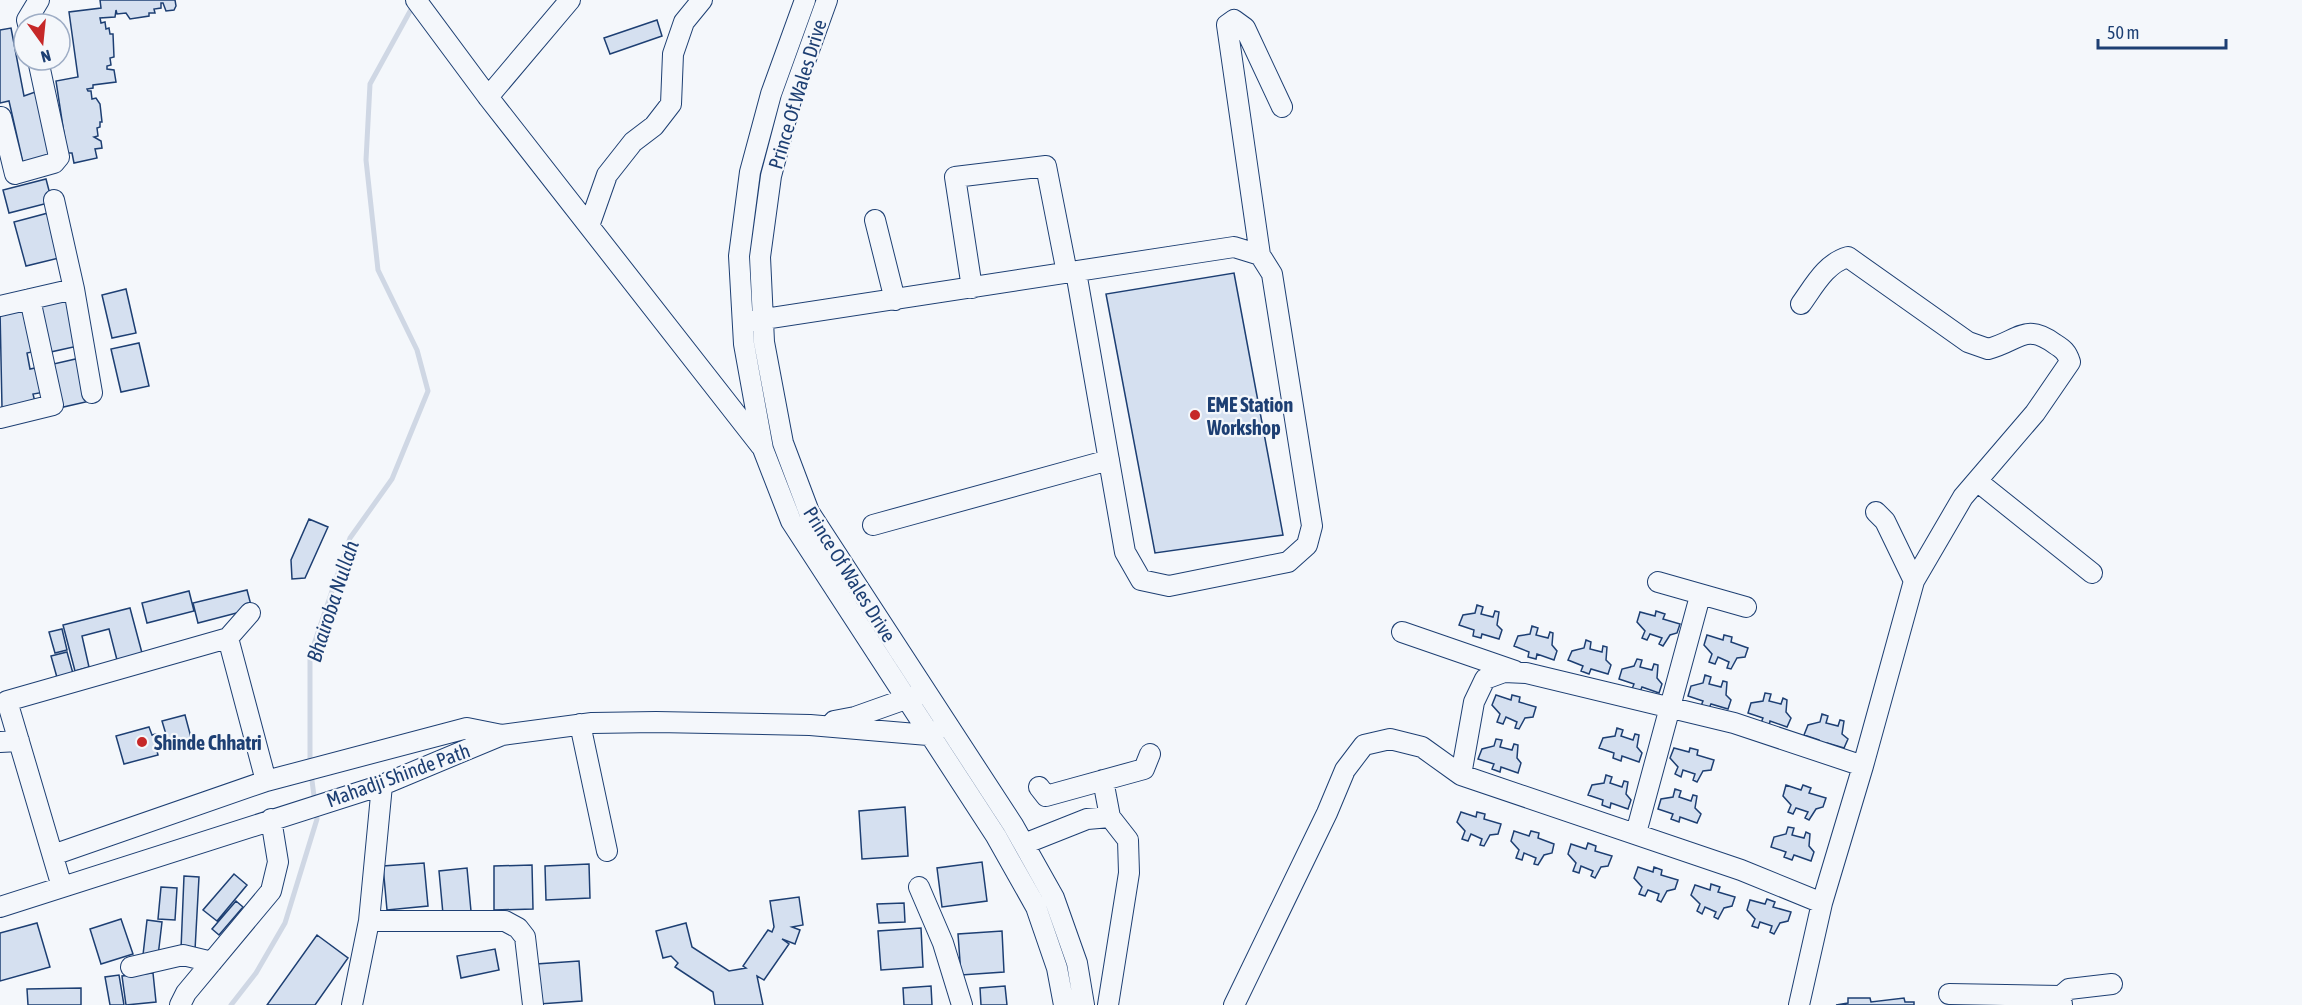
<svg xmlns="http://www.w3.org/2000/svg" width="2302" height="1005" viewBox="0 0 2302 1005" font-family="'Asap Condensed',sans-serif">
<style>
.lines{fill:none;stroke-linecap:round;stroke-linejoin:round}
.stream{stroke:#cfd7e4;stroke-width:5}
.building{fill:#d5e0f0;stroke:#1d3f73;stroke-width:1.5}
.minor-casing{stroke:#1d3f73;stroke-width:22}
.minor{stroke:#f4f7fb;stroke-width:20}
.poi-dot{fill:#c62828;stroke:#f4f7fb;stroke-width:2}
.labels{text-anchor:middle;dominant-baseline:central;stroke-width:4.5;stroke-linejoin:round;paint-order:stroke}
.street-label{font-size:20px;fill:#1d3f73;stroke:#f4f7fb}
.poi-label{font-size:20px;font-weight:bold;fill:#1d3f73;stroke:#f4f7fb;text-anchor:start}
.water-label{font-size:21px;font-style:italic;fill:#1d3f73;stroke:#f4f7fb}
</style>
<rect width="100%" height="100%" fill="#f4f7fb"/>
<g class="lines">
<path class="stream" d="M310,764v-108l40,-118 42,-59 36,-88 -11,-41 -39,-80 -12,-110 4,-76 44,-80
M231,1005l25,-32 29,-50 32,-104 -6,-46"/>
</g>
<path class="building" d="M100,0h75l1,6 -2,4 -8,1 -3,-8h-2v5l-7,1 1,4h-6v3l-19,3 -4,-6 -9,1 -1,-4 -1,7 -15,1 1,5 4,-1 1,7 3,-1 1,6h3l1,23 -4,1 1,7 -4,1v3l7,1 2,12 -23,3v3l-6,1 1,2h3l1,8 4,-1 4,6 2,18h-2v5l-3,1 1,8 -4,1 7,4 1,7 -7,1 2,9 -23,5 -2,-10h-5l-11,-72 22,-4 -9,-65 32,-4z
M657,20l5,16 -52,18 -6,-16z
M11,28l13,68 14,-5 11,66 -25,10 -15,-66 -9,2v-73z
M46,179l6,23 -43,11 -6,-23z
M48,213l11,45 -33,8 -12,-44z
M1234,273l49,262 -128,18 -49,-259z
M126,289l10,44 -24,5 -10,-43z
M67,300l11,46 -32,7 -10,-46z
M25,304l11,47 -9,2 3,16 10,-2 5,25 -12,2 3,12 -34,2 -2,-98z
M139,343l10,43 -28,6 -10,-43z
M80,358l10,43 -31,7 -10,-43z
M309,519l19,8 -23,51 -13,1 -1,-19z
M247,590l5,19 -54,14 -5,-20z
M189,591l5,20 -47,12 -5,-20z
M1477,605l6,2 -2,7 12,3 2,-6 4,1 -2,13 5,5 -3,9 -17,-5 -1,4 -8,-2 1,-6 -15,-5 4,-10 12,-2z
M130,608l12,45 -25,7 -8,-31 -27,7 7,31 -14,4 -12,-46z
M1656,611l9,3 -2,5 17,5 -3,9 -7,2 -7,11 -4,-2 3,-6 -12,-4 -3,6 -5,-2 3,-7 -8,-9 3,-10 15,4z
M1532,626l6,2 -2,7 12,3 2,-6 3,1 -1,12 5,6 -3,9 -17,-6 -1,5 -8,-2 1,-5 -15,-6 4,-10 12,-2z
M62,629l5,21 -12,3 -6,-21z
M1707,635l16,5 1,-5 8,2 -1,5 17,6 -3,9 -8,1 -6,11 -4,-1 2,-6 -11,-5 -3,7 -6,-2 3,-8 -8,-9z
M1586,640l5,2 -1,7 12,3 1,-6 4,1 -1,13 5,5 -3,9 -17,-5 -2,5 -8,-3 2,-5 -15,-6 4,-9 12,-3z
M67,652l7,25 -16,4 -7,-25z
M1637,659l5,1 -2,7 12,3 2,-6 4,1 -1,13 5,6 -3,9 -17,-6 -2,5 -8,-3 2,-5 -15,-5 3,-10 12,-3z
M1705,675l6,2 -2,7 12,3 2,-6 4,1 -1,13 5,5 -3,9 -17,-5 -2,4 -8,-2 2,-5 -15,-5 3,-10 12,-3z
M1765,693l6,1 -2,7 12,3 2,-6 4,2 -1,12 5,6 -4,9 -17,-6 -1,5 -8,-3 2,-5 -15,-5 3,-10 12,-2z
M1496,695l15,5 1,-5 8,2 -1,5 17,5 -3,10 -8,1 -6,11 -4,-1 2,-6 -11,-5 -3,7 -6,-2 3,-8 -8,-9z
M1822,714l6,2 -2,7 12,3 2,-6 4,1 -2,13 6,5 -4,9 -17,-5 -1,4 -8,-2 1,-5 -15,-5 4,-10 12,-3z
M185,715l8,30 -22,6 -9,-30z
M149,727l3,8 4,-1 4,12 -4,1 2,8 -34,9 -8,-28z
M1617,728l6,2 -2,6 12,4 2,-6 4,1 -2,12 5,6 -3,9 -17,-6 -1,5 -8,-3 1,-5 -15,-5 4,-10 12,-2z
M1496,739l6,1 -2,7 12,3 2,-6 4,1 -1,13 4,5 -3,10 -17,-6 -1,5 -8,-3 2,-5 -16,-5 4,-10 12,-3z
M1674,748l15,4 1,-4 8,2 -1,5 17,5 -3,10 -8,1 -6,11 -4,-2 2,-6 -12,-4 -2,7 -6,-3 3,-7 -8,-9z
M1606,775l6,2 -2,6 12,4 2,-6 4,1 -2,12 5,6 -3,9 -17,-6 -1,5 -8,-3 1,-5 -15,-5 4,-10 12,-2z
M1786,785l15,5 2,-5 8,3 -2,5 17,5 -3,9 -7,2 -7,11 -4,-2 3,-6 -12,-4 -3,6 -5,-2 3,-7 -8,-9z
M1675,789l6,2 -2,6 12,4 2,-6 4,1 -2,12 6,6 -4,9 -17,-6 -1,5 -8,-3 2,-5 -15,-5 3,-10 12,-2z
M905,807l3,49 -46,3 -3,-48z
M1461,812l15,5 1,-5 8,2 -1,5 17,5 -3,10 -8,1 -6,11 -4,-1 2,-6 -11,-5 -3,7 -6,-2 3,-8 -8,-9z
M1788,827l6,1 -2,7 12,3 2,-6 4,2 -1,12 5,6 -3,9 -17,-6 -2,5 -8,-3 2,-5 -15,-5 3,-10 12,-3z
M1514,831l15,5 2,-5 8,2 -1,5 16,6 -2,9 -8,2 -6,10 -4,-1 2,-6 -12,-5 -2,7 -6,-2 3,-8 -8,-9z
M1588,843l8,3 -1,5 17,5 -4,10 -7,1 -6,11 -4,-2 2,-5 -12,-5 -2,7 -6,-2 3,-8 -8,-9 3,-10 15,5z
M982,862l5,39 -45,6 -5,-39z
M424,863l4,43 -41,4 -4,-44z
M589,864l1,34 -44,2 -1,-34z
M532,865l1,44 -39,1v-44z
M1638,867l15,5 1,-5 8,3 -1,5 17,5 -3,9 -8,2 -6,11 -4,-2 2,-6 -11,-4 -3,6 -6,-2 3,-7 -8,-9z
M467,868l4,43 -28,3 -4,-43z
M234,874l13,11 -30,36 -14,-11z
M184,876l15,1 -4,73 -14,-1z
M1711,884l9,3 -2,5 17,5 -3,9 -8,2 -6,11 -4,-2 2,-5 -11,-5 -3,7 -5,-3 3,-7 -9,-9 4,-10 15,5z
M161,887l16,1 -2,32 -17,-1z
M799,897l4,28 -11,2 8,3 -5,14 -13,-5 7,5 -25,36 -7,-4 6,29h-48l-2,-13 -38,-25 3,-4 -7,-7 -8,2 -7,-27 30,-8 6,24 37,24 17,-3 -3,-2 25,-36 4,2 2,-5 -4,-26z
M1767,899l8,3 -2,5 18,5 -3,9 -8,2 -6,11 -4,-2 2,-6 -12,-4 -2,6 -6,-2 3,-7 -8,-9 3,-10 15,4z
M236,901l7,6 -24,28 -7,-6z
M904,903l1,19 -26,1 -2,-19z
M121,919l12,35 -32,10 -11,-35z
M147,920l15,2 -4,34 -15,-1z
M37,923l13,44 -50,14v-48z
M921,928l2,39 -42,3 -3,-39z
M1002,931l2,41 -43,3 -3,-41z
M317,935l31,23 -33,47h-48z
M495,949l4,21 -38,8 -4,-22z
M579,961l3,40 -43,3 -3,-40z
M153,973l3,29 -30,3 -4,-29z
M119,975l5,30h-14l-5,-28z
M931,986l1,19h-28l-1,-17z
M1005,986l2,19h-26l-1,-17z
M81,988v17h-53l-1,-16z
M1848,998h22l1,4 33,-4 1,4h9v3h-78l12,-2z"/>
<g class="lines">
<g class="minor-casing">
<path id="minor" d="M416,0l72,97 273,349
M805,0l-34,94 -21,78 -11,84 5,88 19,105 28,72 205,315 40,71 21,61 7,37
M827,0l-36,100 -20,76 -11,81 4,85 19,101 26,69 204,313 41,73 23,65 7,42
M28,24l-1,-4 12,-20
M488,97l82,-97
M1,117l14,57 39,-11 5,-6 -21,-97
M54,200l20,89 18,104
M875,220l20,80
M589,226l18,-51 26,-33 21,-16 17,-22 2,-50 11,-32 18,-22
M1076,272l49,280 16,28 28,6 119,-24 19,-17 5,-19 -40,-252 -12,-19 -33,-230 7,-5 11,8 37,79
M972,288l-17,-111 91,-11 21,107
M0,306l74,-17
M751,321l483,-74 26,8
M0,418l53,-13 -23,-106
M1977,481l115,92
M1876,512l9,9 29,60
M873,525l236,-65
M1658,582l88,25
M1402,632l113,39
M228,638l22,-25
M834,721l21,-4 62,-22
M580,724l27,127
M0,742l19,-1
M1461,775l13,-73 11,-23 19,-7 22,1 208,50 129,43
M1103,780l7,37
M1039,787l7,9 98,-27 6,-15
M1636,833l64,-237
M1024,844l63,-25 23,-2 18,23 1,33 -21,132
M53,855l213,-74 201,-53 35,7
M62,887l-55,-186 221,-63 38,143
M919,887l24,56 19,62
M0,907l382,-122 120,-50 90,-12 64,-1 154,3 118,10 7,-4
M369,921h136l13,7 7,9 8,68
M131,967l52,-12 29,7
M1949,994l112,2
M180,1005l6,-12 85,-102 7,-29 -7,-43
M352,1005l17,-84 13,-136
M1234,1005l93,-192 18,-43 19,-25 26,-6 32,8 39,28 280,95 81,33
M1799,1005l23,-102 41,-137 51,-185 49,-84 72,-84 35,-51c-3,-10 -7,-13 -15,-18 -30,-22 -36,-3 -67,5l-20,-7 -120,-85c-22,6 -34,29 -47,47
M2062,1005l-1,-9 8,-7 43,-5"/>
</g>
<use href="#minor" class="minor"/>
</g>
<g class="poi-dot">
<circle cx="1195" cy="415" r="6"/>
<circle cx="142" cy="742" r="6"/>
</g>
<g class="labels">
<g class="street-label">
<text transform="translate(797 94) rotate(-73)">Prince Of Wales Drive</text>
<text transform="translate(850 574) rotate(58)">Prince Of Wales Drive</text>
<text transform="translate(398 775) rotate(-20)">Mahadji Shinde Path</text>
</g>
<g class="poi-label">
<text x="1207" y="404">EME Station<tspan x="1207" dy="23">Workshop</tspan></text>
<text x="154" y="742">Shinde Chhatri</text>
</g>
<g class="water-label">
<text transform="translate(332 601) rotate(-72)">Bhairoba Nullah</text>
</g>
</g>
<g transform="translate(42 42) rotate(165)"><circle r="28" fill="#f4f7fb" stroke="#9eadc5" stroke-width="1.5"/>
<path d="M0-4.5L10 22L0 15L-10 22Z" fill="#c62828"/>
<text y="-9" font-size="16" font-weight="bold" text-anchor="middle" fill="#1d3f73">N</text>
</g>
<path d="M2098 39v9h128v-9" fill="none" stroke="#1d3f73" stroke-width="3"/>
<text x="2107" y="39" font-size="18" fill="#1d3f73" stroke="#f4f7fb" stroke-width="4.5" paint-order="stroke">50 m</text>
</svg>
